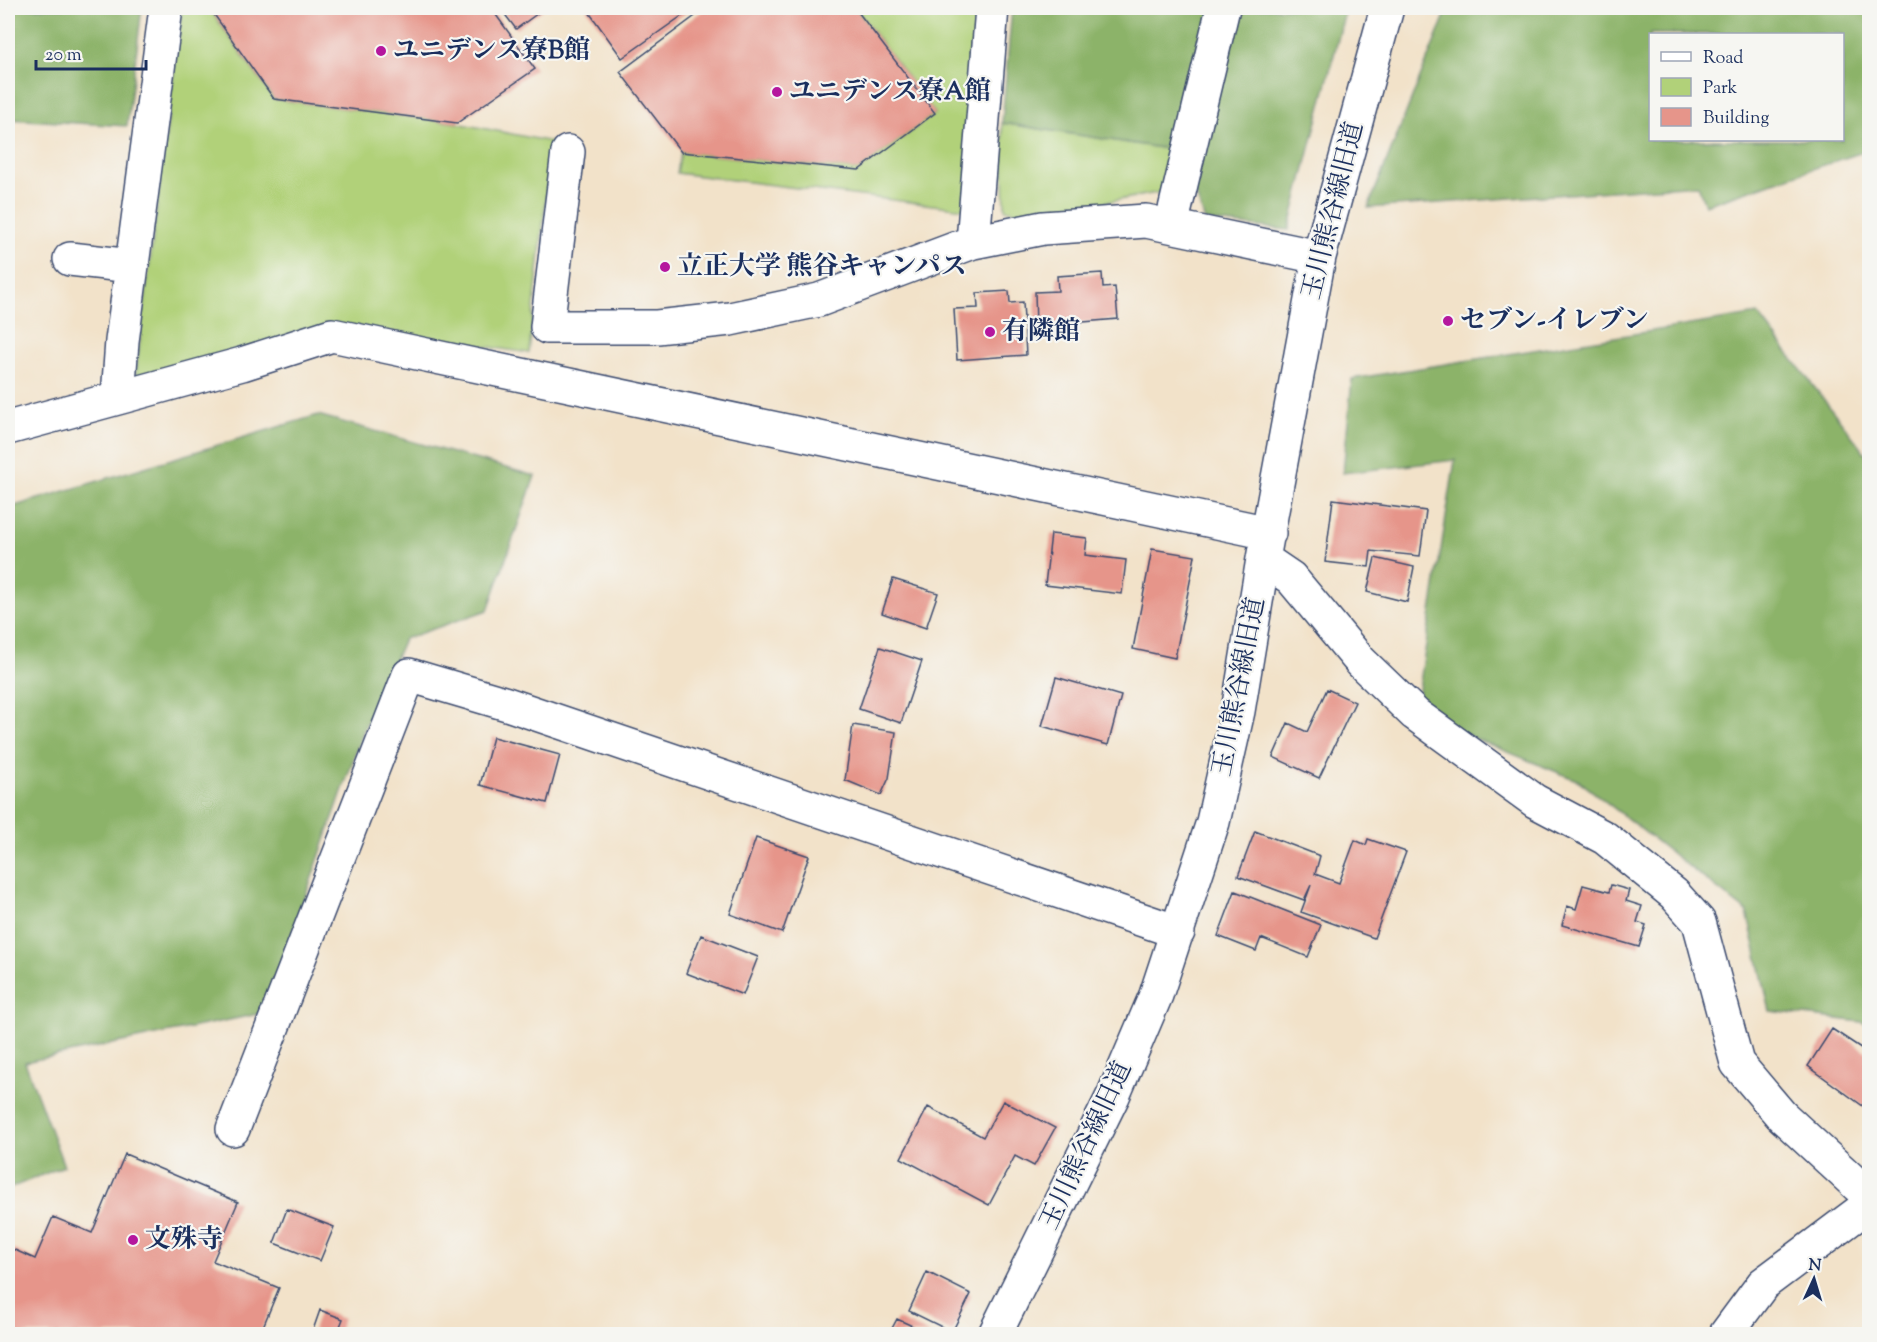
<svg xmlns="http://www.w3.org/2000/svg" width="1877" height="1342" viewBox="0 0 1877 1342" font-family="'Sorts Mill Goudy','Noto Serif JP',serif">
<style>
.green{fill:#b1d179;stroke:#66806c;stroke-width:1.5}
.forest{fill:#8cb369;stroke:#547164;stroke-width:1.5;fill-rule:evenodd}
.building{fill:#e6958a}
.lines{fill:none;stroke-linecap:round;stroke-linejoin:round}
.minor-casing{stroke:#3b4a6e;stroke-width:36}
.minor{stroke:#fff;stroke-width:33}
.poi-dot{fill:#b5179e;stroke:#f6f6f2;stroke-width:2}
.labels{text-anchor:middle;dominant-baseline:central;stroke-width:4.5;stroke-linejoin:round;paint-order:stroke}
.poi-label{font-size:26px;font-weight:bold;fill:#1b2f5e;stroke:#f6f6f2;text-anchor:start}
.street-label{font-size:26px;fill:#1b2f5e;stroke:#f6f6f2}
</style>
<rect width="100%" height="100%" fill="#f6f6f2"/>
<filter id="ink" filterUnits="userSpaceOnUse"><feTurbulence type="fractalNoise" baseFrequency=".0167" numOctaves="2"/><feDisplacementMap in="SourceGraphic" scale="12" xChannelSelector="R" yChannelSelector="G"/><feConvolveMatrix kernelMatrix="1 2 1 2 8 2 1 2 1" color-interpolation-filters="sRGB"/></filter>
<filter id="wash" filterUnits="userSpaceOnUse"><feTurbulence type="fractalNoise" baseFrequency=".008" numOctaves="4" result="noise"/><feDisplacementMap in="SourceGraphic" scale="24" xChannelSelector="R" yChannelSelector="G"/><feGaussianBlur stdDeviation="1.35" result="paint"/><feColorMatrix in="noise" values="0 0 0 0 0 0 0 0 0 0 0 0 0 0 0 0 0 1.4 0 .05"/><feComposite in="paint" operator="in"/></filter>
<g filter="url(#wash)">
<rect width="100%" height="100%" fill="#f2e2c9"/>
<path class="green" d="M182,8h40l-9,6 61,85 183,24 95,19 -23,211 -181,-27 -214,62z
M855,8h131l-14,202 -295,-37 4,-21 178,18 76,-57z
M1002,123l172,27 -7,41 -136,25 -26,-7z"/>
<path class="forest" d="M8,8h134l-15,118 -119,-7z
M1012,8h334l-57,222 -84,-9 -10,-29 -21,-42 -172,-27z
M1448,8h421v142l-164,55 -7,-20 -330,23zM1650,34h192v106h-192z
M1758,314l111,144v568l-7,-4 -92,-11 -23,-99 -168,-131 -164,-67 40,-254 -112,13 9,-94z
M318,415l217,61 -47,134 -84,29 -40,90 -81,231 -25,54 -233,48 39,104 -56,23v-681z"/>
<g id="blocks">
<path class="building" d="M222,8h269l44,61 -78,54 -183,-24 -61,-86z
M500,8h45l-29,21z
M586,8h107l-71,50z
M706,8h149l80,105 -76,57 -178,-18 -61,-80z
M1102,273l1,15 12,-1 3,32 -82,7 -1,-34 23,-1 -1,-15z
M1009,291l1,12 13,-1 3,53 -69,5 -3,-51 24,-1 -1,-15z
M1333,499l93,12 -6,45 -49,-5 -2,16 -44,-5z
M1051,534l36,4 -2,17 41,5 -4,34 -77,-9z
M1152,549l43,7 -20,102 -42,-9z
M1375,558l39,9 -7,35 -40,-10z
M893,579l45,14 -12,35 -44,-15z
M880,647l42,14 -21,62 -42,-14z
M1056,677l65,19 -13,49 -66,-19z
M1327,689l28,13 -36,76 -46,-21 15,-34 19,9z
M853,725l43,7 -7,46 -8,17 -36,-15z
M493,737l67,18 -13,48 -67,-18z
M1255,831l65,25 -5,18 24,9 16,-43 11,5 2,-6 38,13 -32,86 -73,-26 10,-27 -7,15 -66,-24z
M756,838l53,18 -27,77 -52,-19z
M1583,885l26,7 2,-7 18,5 -3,11 16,5 -5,16 9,3 -7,22 -77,-22 5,-19 9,3z
M1235,891l86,34 -13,32 -47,-19 -5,13 -38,-15z
M701,935l57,22 -15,38 -57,-22z
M1832,1029l38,25v52l-3,3 -59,-43z
M1003,1101l52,27 -21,38 -19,-10 -26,49 -88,-47 27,-51 55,30z
M125,1154l113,48 -25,59 66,27 -19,46h-252v-87l27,12 18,-42 39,16z
M287,1209l47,18 -14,34 -46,-18z
M927,1272l44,22 -19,38 -43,-21z
M320,1310l23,9 -6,15h-12l-12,-4z
M897,1319l33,15h-41z"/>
</g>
</g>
<g filter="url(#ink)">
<use href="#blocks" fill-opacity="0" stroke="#3b4a6e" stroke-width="1.5"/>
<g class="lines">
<g class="minor-casing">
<path id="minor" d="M568,152l-21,175h110l73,-8 89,-19 154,-58 70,-14 103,-7 173,36
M1171,226l52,-218
M973,242l19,-234
M70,259l62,7
M118,397l4,-56 44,-333
M8,428l234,-64 90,-29 937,198
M1263,559l28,19 70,84 54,52 120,87 70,37 69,56 25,28 38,141 44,52 89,82
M233,1129l176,-454 98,29 671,228
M995,1334l118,-238 43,-101 57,-173 25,-111 25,-152 56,-302 68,-249
M1726,1334l37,-50 107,-80"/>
</g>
<use href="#minor" class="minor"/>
</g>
</g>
<g class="poi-dot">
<circle cx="381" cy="51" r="6"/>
<circle cx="777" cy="92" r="6"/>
<circle cx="665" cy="267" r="6"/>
<circle cx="1448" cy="321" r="6"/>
<circle cx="990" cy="332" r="6"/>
<circle cx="133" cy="1240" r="6"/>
</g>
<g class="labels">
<g class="poi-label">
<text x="393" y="51">ユニデンス寮B館</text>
<text x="789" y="92">ユニデンス寮A館</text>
<text x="677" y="267">立正大学 熊谷キャンパス</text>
<text x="1460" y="321">セブン-イレブン</text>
<text x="1002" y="332">有隣館</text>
<text x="145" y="1240">文殊寺</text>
</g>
<g class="street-label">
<text transform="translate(1334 211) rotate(-76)">玉川熊谷線旧道</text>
<text transform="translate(1240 687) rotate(-79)">玉川熊谷線旧道</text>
<text transform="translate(1087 1146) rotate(-65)">玉川熊谷線旧道</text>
</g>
</g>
<rect width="1877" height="1342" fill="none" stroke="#f6f6f2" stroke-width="30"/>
<rect x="1649" y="33" width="195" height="108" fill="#f6f6f2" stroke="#9ea6b7" stroke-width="1.5"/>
<rect x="1661" y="52" width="30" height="9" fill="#ffffff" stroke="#9ea6b7" stroke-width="1.5"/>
<text x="1703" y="63" font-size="18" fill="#1b2f5e">Road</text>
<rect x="1661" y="78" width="30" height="18" fill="#b1d179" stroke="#9ea6b7" stroke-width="1.5"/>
<text x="1703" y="93" font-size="18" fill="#1b2f5e">Park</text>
<rect x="1661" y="108" width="30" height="18" fill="#e6958a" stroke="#9ea6b7" stroke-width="1.5"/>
<text x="1703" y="123" font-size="18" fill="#1b2f5e">Building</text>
<g transform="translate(1814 1279) rotate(4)" stroke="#f6f6f2" stroke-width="4.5" paint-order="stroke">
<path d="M0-4.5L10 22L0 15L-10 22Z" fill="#1b2f5e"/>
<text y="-9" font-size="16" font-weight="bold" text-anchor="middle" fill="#1b2f5e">N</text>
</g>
<path d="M36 60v9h110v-9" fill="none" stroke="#1b2f5e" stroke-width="3"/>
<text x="45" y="60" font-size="18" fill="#1b2f5e" stroke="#f6f6f2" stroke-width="4.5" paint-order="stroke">20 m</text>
</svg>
